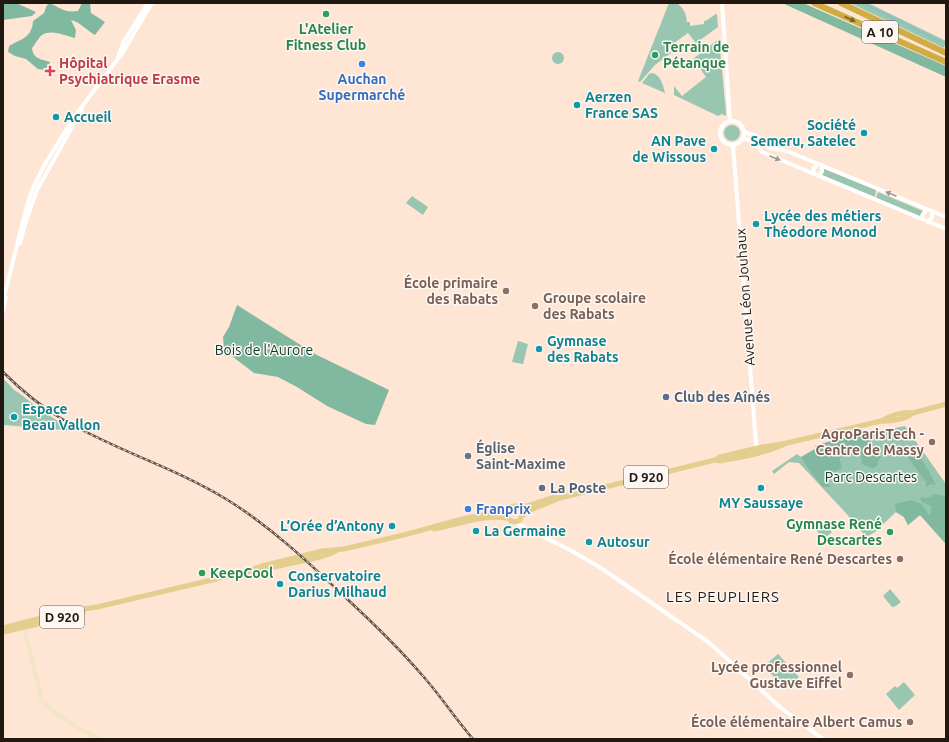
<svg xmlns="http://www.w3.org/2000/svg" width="949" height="742" viewBox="0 0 949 742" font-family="Ubuntu,sans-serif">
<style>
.green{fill:#99c6b1}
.forest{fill:#81b9a0}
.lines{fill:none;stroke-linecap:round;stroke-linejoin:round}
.stream{stroke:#83b9d4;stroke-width:1}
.tertiary{stroke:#fff;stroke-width:4}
.secondary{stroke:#f1e6c7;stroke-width:4.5}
.primary{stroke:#e3cd8f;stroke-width:5}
.motorway{stroke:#d0ac45;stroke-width:6}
.rail-casing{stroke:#605248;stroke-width:2.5}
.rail{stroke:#fcf7f3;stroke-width:1;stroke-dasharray:3;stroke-linecap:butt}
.oneway{fill:#78622c}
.oneway2{fill:#9b9794}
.leisure-dot{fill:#2e9e5b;stroke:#fcf7f3;stroke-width:1.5}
.shop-dot{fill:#3f7fe0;stroke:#fcf7f3;stroke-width:1.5}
.health-dot{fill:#e0444e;stroke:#fcf7f3;stroke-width:1.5}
.culture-dot{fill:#0f9aa8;stroke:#fcf7f3;stroke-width:1.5}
.education-dot{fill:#8d6e63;stroke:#fcf7f3;stroke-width:1.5}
.service-dot{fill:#5c6f8a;stroke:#fcf7f3;stroke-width:1.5}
.worship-dot{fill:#6b7280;stroke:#fcf7f3;stroke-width:1.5}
.labels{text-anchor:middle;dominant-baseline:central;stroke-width:3;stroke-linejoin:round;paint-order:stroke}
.shield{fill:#fcf7f3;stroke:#635b56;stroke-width:1}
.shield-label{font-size:13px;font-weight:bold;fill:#211812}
.leisure-label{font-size:14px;font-weight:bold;fill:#27864d;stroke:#fcf7f3;text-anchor:start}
.health-label{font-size:14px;font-weight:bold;fill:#be3a42;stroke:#fcf7f3;text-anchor:start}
.shop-label{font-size:14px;font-weight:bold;fill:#366cbe;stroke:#fcf7f3}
.culture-label{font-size:14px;font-weight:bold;fill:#0d838f;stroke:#fcf7f3;text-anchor:start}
.education-label{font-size:14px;font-weight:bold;fill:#785e54;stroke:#fcf7f3;text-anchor:end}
.street-label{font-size:14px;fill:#211812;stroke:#fcf7f3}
.park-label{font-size:14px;fill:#0a3a29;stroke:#fcf7f3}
.service-label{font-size:14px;font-weight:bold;fill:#4e5e75;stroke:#fcf7f3;text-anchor:start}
.worship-label{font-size:14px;font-weight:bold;fill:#5b616d;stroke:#fcf7f3;text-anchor:start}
.neighbourhood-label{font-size:15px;letter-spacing:1px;fill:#211812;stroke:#fcf7f3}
</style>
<rect width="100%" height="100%" fill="#ffe5d3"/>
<path class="green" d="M669,3h8c7,6 9,10 10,19h3v4l14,-2v-3c6,-1 8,-6 13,-7l1,13 -22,16 -8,-10 -21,15 4,5 -16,12 -15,17 -2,-1z
M850,3h18l78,38 -2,7z
M719,39l7,73v4l-4,-2 -4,2 -44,-21v-9l8,10 24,-19 -13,-18z
M552 58a6 6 0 1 1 12 0a6 6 0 1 1-12 0Z
M653,73c8,3 10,12 12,20l-23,-10 7,-9z
M724 133a8 8 0 1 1 16 0a8 8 0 1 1-16 0Z
M824,169l52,21 -1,7 -53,-22 2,-3z
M878,192l45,19 -2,2v4l-45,-19z
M412,196l16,11 -5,8 -17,-12z
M518,341l10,3 -5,20 -11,-2z
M3,378l11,12 5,3 14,11 20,14 22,13 -71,-6z
M905,426l41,58v60l-26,-29 -12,10 -4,-8 -8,-5 -21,20 -9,5 -21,-25 -46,-49 -10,-1 -15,12 -2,-3 25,-17 4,3 14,-8v-3l16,-5z
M824,523l8,9 -8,7 -8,-9z
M890,589l11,13 -5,4 -4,1 -9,-11z
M778,654l21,23 -14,12 -21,-23z
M904,682l11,13 -16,15 -13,-16 9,-8 2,2z"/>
<path class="forest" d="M3,3h13l20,9 -4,4 -29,4z
M49,3c12,5 15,10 29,8l4,-8h8l1,10 14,9 -10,13c-9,-5 -15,-13 -24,-15l5,10 -1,8c-10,-2 -23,-9 -33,-3 -4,3 -7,10 -10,13 1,11 9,11 18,14l-1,3 -5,5 -6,-1 -12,-10 -11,-3 -7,-4 1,-6c12,-7 23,-8 24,-25l11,-8 2,-6z
M782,3h21l143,63v11z
M237,305l78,49 74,36 -14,35 -9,-1 -39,-18 -30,-19 -19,-10 -24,-4 -30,-23 -1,-13 6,-10z
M864,435l5,3 -1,14 13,4 -5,11 -4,1 -10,-4 -1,-8 -6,-1 2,-6h-7l-9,6 -1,5 2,8 -10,5 -7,7 6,7h-8l-13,-16 -9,-14 14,-8v-3l16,-5z
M915,449l14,22 7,14 -5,-1 -5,3v-5l-18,-24z
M933,494l13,2v48l-26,-29 -12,10 -4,-8 -8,-5 -1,-8 17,-4 6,3h3l9,13 1,-10 -9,-4 -2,-3 2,-2 3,1 5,-1z"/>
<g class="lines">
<path class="stream" d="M863,3l78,39"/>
<path class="tertiary" d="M722,3l8,118
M118,57l6,-16 24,-38
M720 133a12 12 0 1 1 24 0a12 12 0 1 1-24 0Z
M744,132l12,4 9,9 5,3 17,3 159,66
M743,138l11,4 8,10 184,77
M733,145l23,299 2,4
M813,173l1,-5 4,-4
M819,176l3,-5v-6
M922,219v-3l5,-7
M928,222l4,-5v-6
M20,243l7,-25 10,-28 45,-81
M3,301l23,-92 6,-19 13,-26 29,-47 49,-65 29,-49
M3,311l3,-13
M514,522l56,28 31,18 65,45 41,28 17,15 57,52 42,31"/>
<path class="secondary" d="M23,624l19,77c11,14 41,29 57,38"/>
<path class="primary" d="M881,421c9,1 25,-2 32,-8
M715,460l5,1c23,-4 46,-8 67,-18l94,-22c8,-5 22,-10 32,-8l33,-9
M508,509l-2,7 5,5 5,1 4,-2 3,-8
M523,515l5,-4 32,-13 155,-38 5,-3 42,-10 25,-4
M434,529c24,-4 49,-15 73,-11
M253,569l9,-3 60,-15 22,-2 60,-14 58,-16 41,-8 9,-5h15l28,-9 5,1
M3,628l61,-16 33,-5 149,-35c15,-2 30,-5 46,-9 15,-3 31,-5 44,-12
M3,632l44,-10 36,-10"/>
<path class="motorway" d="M814,3l132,59
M841,3l105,50"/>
<g class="rail-casing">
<path id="rail" d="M3,372c18,18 37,34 59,47 52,31 112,48 164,80 44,27 81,62 119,98 27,25 53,50 77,78 18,20 33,43 51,64"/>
</g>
<use href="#rail" class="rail"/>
</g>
<defs><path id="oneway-solid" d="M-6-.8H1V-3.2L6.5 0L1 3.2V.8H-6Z"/></defs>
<use class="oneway" href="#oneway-solid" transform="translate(850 19) rotate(24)"/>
<g class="oneway2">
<use href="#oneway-solid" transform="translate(775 158) rotate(23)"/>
<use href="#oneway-solid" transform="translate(891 194) rotate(-157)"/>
</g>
<g class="leisure-dot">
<circle cx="326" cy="14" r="4"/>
<circle cx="655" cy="55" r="4"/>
<circle cx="890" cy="532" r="4"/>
<circle cx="202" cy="573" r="4"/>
</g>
<g class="shop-dot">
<circle cx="362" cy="64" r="4"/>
<circle cx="468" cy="509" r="4"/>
</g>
<path class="health-dot" d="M48 65h4v4h4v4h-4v4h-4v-4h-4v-4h4z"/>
<g class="culture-dot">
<circle cx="577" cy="105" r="4"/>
<circle cx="56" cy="117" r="4"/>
<circle cx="864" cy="133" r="4"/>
<circle cx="714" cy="149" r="4"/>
<circle cx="756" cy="224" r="4"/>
<circle cx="539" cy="349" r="4"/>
<circle cx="14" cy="417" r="4"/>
<circle cx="761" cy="488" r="4"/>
<circle cx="392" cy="526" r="4"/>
<circle cx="476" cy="531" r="4"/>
<circle cx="589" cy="542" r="4"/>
<circle cx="280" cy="584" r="4"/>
</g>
<g class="education-dot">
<circle cx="506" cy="291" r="4"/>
<circle cx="535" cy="306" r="4"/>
<circle cx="932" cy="442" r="4"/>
<circle cx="900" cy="559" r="4"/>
<circle cx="850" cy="675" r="4"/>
<circle cx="910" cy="722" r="4"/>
</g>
<g class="service-dot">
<circle cx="666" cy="397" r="4"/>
<circle cx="542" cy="488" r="4"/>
</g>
<circle class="worship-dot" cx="468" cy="456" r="4"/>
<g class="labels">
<g class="shield">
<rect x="862" y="21" width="36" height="22" rx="3"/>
<rect x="624" y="466" width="44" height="22" rx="3"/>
<rect x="40" y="606" width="44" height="22" rx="3"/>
</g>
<g class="shield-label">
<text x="880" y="32">A 10</text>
<text x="646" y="477">D 920</text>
<text x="62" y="617">D 920</text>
</g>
<g class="leisure-label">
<text x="326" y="29" text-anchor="middle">L'Atelier<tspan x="326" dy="16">Fitness Club</tspan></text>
<text x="663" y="47">Terrain de<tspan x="663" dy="16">Pétanque</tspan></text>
<text x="882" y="524" text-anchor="end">Gymnase René<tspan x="882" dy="16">Descartes</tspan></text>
<text x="210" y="573">KeepCool</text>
</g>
<g class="health-label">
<text x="59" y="63">Hôpital<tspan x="59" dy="16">Psychiatrique Erasme</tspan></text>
</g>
<g class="shop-label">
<text x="362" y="79">Auchan<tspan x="362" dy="16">Supermarché</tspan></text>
<text x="476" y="509" text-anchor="start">Franprix</text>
</g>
<g class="culture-label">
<text x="585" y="97">Aerzen<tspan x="585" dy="16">France SAS</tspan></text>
<text x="64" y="117">Accueil</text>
<text x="856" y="125" text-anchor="end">Société<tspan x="856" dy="16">Semeru, Satelec</tspan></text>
<text x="706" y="141" text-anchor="end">AN Pave<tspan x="706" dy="16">de Wissous</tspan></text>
<text x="764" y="216">Lycée des métiers<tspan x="764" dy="16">Théodore Monod</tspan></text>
<text x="547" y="341">Gymnase<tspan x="547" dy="16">des Rabats</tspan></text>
<text x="22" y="409">Espace<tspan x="22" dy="16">Beau Vallon</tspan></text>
<text x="761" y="503" text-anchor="middle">MY Saussaye</text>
<text x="384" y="526" text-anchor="end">L’Orée d’Antony</text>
<text x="484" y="531">La Germaine</text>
<text x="597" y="542">Autosur</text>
<text x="288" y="576">Conservatoire<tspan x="288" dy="16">Darius Milhaud</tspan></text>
</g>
<g class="education-label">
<text x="498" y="283">École primaire<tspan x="498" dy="16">des Rabats</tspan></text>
<text x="543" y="298" text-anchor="start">Groupe scolaire<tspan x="543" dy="16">des Rabats</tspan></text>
<text x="924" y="434">AgroParisTech -<tspan x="924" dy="16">Centre de Massy</tspan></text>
<text x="892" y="559">École élémentaire René Descartes</text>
<text x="842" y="667">Lycée professionnel<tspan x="842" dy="16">Gustave Eiffel</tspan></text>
<text x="902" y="722">École élémentaire Albert Camus</text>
</g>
<g class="street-label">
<text transform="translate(745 297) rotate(-94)">Avenue Léon Jouhaux</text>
</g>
<g class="park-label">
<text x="264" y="350">Bois de l'Aurore</text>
<text x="871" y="477">Parc Descartes</text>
</g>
<g class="service-label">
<text x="674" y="397">Club des Aînés</text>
<text x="550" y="488">La Poste</text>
</g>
<g class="worship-label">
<text x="476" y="448">Église<tspan x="476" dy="16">Saint-Maxime</tspan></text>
</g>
<g class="neighbourhood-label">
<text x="723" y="596">LES PEUPLIERS</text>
</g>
</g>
<rect width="949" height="742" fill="none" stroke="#211812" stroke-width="8"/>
</svg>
